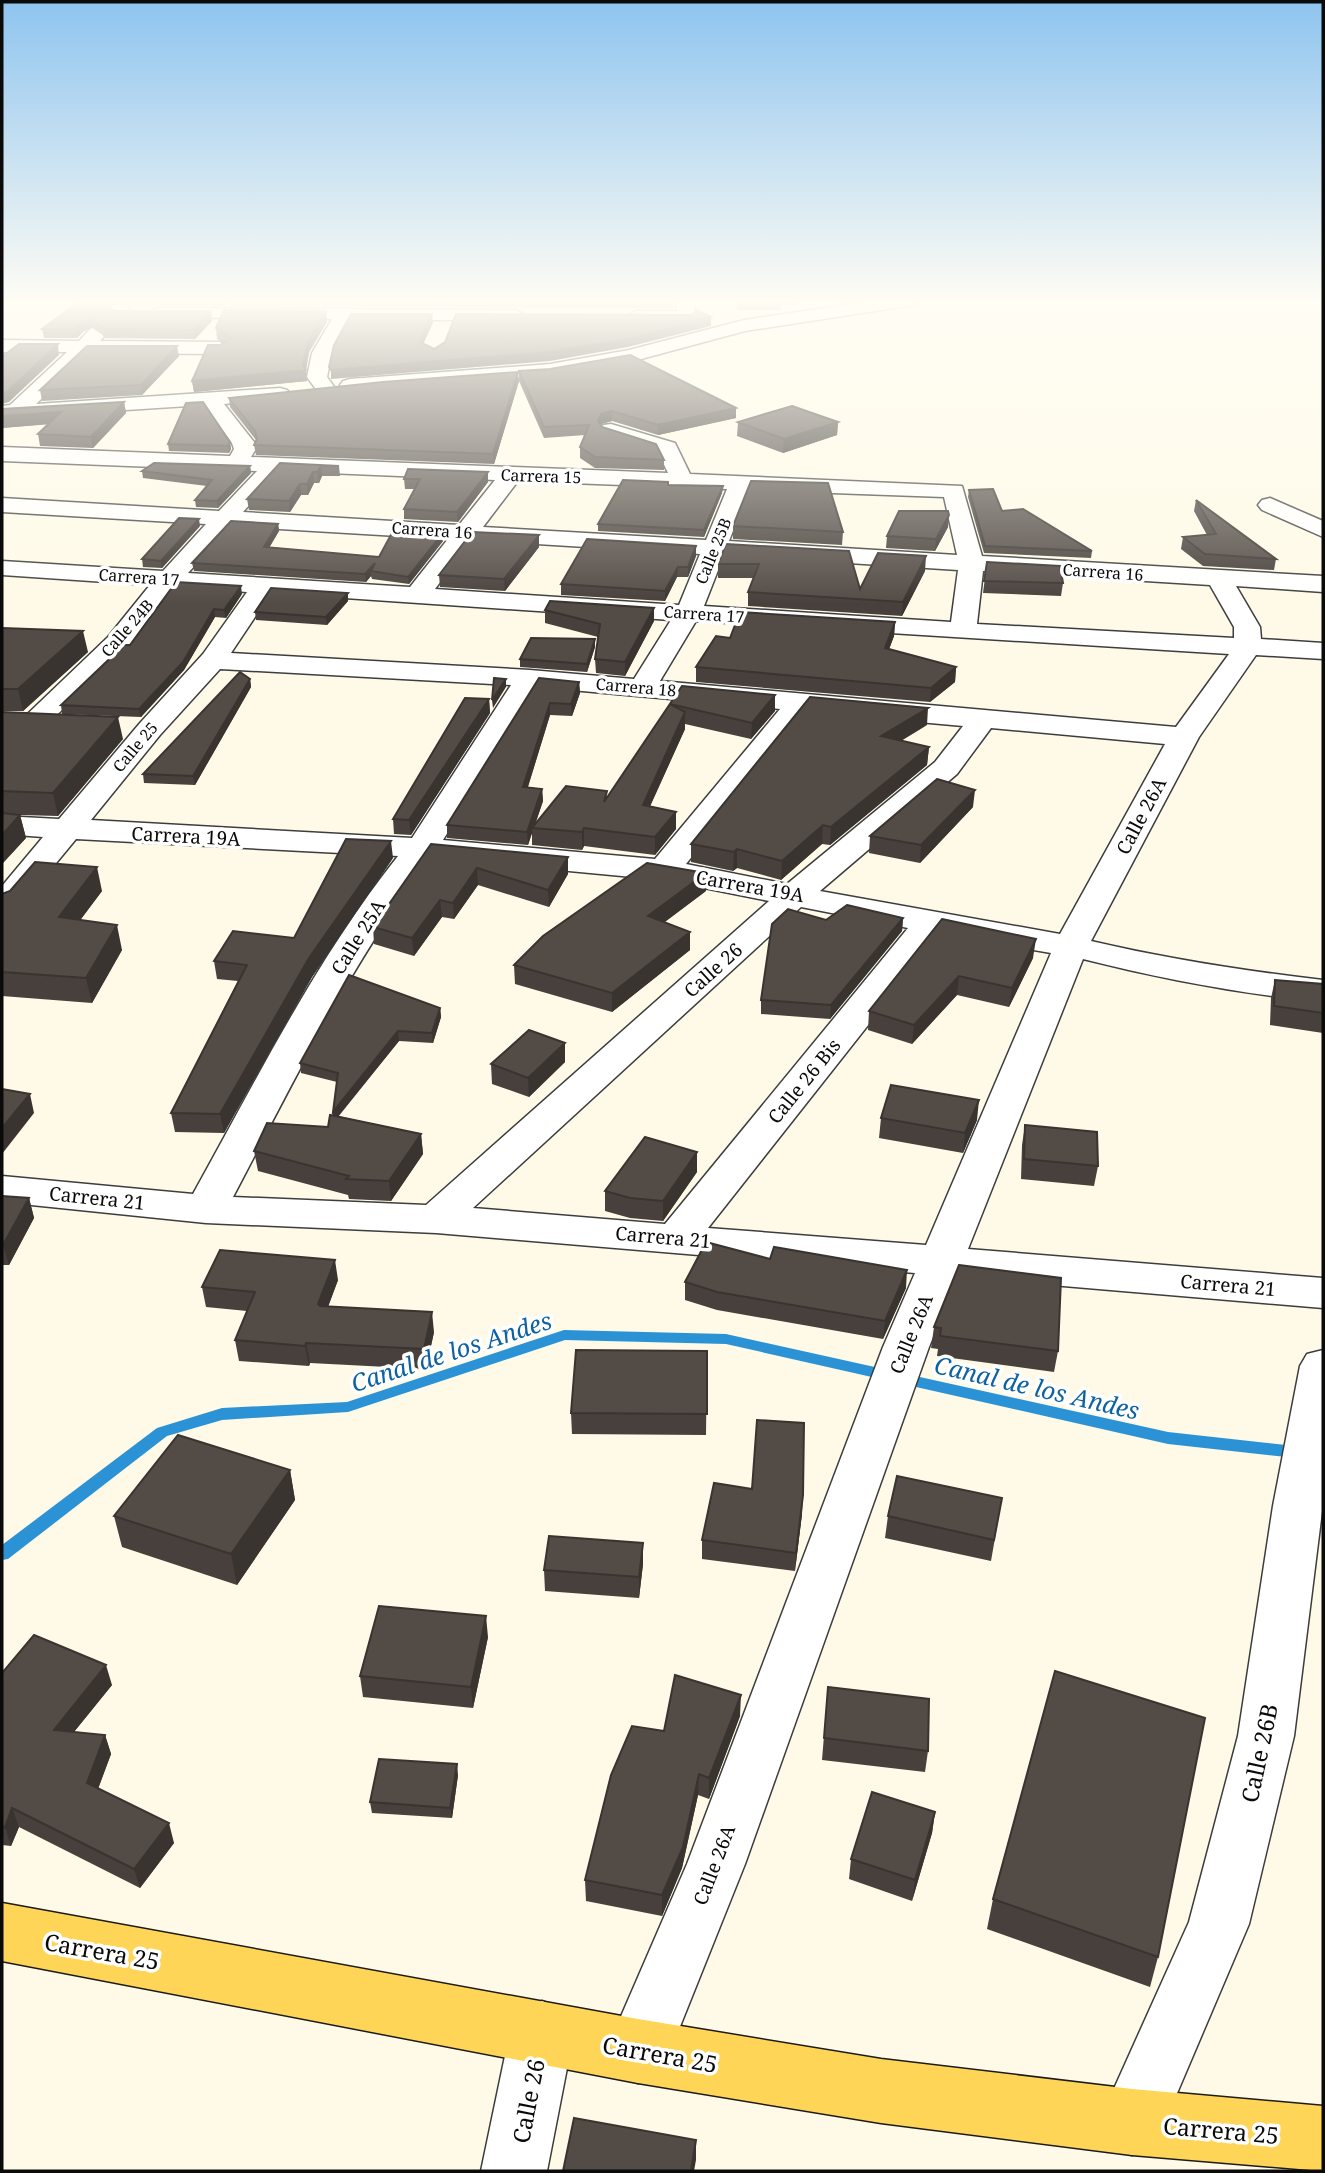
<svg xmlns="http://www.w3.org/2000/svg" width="1325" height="2173" viewBox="0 0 1325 2173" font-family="'Noto Serif',serif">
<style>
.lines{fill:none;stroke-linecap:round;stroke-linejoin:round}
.stream{fill:#2b93d5;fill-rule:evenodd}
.minor-casing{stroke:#3d3d3d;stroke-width:3}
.major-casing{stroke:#1b1b1b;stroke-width:3}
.minor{fill:#fff;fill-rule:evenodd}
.major{fill:#ffd557;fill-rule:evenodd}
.wall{fill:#47403c}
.shaded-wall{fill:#3a3431}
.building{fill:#534b46;stroke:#3a3431;stroke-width:2}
.labels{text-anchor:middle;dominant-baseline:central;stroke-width:7;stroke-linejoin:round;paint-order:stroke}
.far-street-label{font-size:16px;fill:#0a0a0a;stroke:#fff}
.street-label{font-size:19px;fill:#0a0a0a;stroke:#fff}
.near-street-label{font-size:23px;fill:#0a0a0a;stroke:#fff}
.near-water-label{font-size:24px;font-style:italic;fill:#0e62a2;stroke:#fff}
</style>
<rect width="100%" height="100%" fill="#fffae7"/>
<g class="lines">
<path class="stream" d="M564,1330l162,4 442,98 155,17v12l-155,-17 -442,-100 -161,-4 -217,72 -126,8 -55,16 -159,123 -6,1v-15l155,-117 65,-20 125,-6z"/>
<g class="minor-casing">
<path id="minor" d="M117,300h19l-36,41 120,1 10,6 -10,6 -131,-1 -53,51 244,-16 7,2 3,4 -3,4 -63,6 30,38 2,7 -5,8 417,16 -10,-21 -55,-17 -3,-5 3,-5 8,-1 64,19 15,31 272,12 20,70 341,20v16l-87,-6 24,41 1,12 62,4v16l-67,-4 -57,82 -108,204c77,18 154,30 232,39v22c-81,-8 -161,-23 -240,-43l-115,290 355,29v30l-366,-31 -28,70 -184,517 -84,210 -23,9 -23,-9 -9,-23 81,-187 196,-517 32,-74 -479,-40 -230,-10 -204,-21v-26l191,18c64,-115 123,-235 205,-338l-322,-17 -62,75 -12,3v-31l41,-49 -41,-3v-18l57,3 81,-96 63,-69 44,-62 -71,-5 -50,62 -85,81 -10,3 -10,-3 -4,-6 91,-87 42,-52 -148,-10v-14l161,10 43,-47 -204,-12v-14l217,13 38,-40 -255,-10v-14l228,9 4,-7 -2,-6 -28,-38 -202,13v-12l8,-1 57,-53h-65v-12l77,1zM280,471l215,9 -36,45 -216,-13zM518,481l209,8 -21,51 -223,-13zM749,490l195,7 13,58 -228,-14zM231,526l217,13 -38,48 -222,-14zM472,540l228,14 -21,51 -244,-16zM724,555l234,15 -7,52 -247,-16zM983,571l227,14 24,42v11l-257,-14zM271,593l400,27 -37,59 -104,-9 -299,-17zM696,621l533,33 -53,73 -516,-46zM220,669l291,16 -99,153 -321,-18 69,-85zM538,687l242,22 -125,150 -212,-19zM808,712l155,14 -28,36 -148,122 -101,-20zM991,728l174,16 -105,190 -240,-43 137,-117zM431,858l233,22 105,21 -343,304 -193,-8c61,-116 118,-235 198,-339zM801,907l107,21 -243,296 -192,-16zM940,934l111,19 -125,292 -218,-17z
M676,300h18l1,17 -3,4h-56l-9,-5 9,-5h41z
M880,300h43l-9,5 -169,26 -115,31 -80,14 -200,15 -7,-2 -3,-4 3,-4 7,-2 200,-15 79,-14 115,-30z
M160,308l356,2 9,5 -9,5h-166l-18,33 -5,24 8,11 -3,4h-14l-11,-15 5,-24 20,-34 -178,-2 -3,-4 3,-4z
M1270,498l53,23v16l-61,-27 -4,-5 4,-5z
M1323,1350v153l-29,233 -45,188 -94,221 -23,10 -23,-10 -10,-23 90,-200 49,-186 35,-230 27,-140 7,-12z
M542,2001l22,9 10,22 -27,139h-66l29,-139 10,-22z"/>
</g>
<g class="major-casing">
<path id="major" d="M2,1903l636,116 243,40 251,30 191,17v65l-191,-16 -251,-32 -243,-40 -636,-122z"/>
</g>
<use href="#minor" class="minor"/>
<use href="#major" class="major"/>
</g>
<path class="wall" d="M80,300h594v8l-443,-2v-6l-6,6 -115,-1 -2,2 7,4h96l1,10 -17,18 -91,-1 -1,-3 -11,-7 -8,3 -7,7h-33l-2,-9 38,-28z
M737,300h57v5h-13v5h-44z
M326,311l1,11 -18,30 -3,18 1,11 -113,11 -2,-11 28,-36 3,-2 -6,-4 -1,-11z
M179,356l-37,39 -100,6 -2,-11z
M519,371l217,37v10l-78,17 -46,-14 -11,3 1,3 62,33v10l-69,-2 -15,-10v-11l5,-12 -41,3 -25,-57z
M519,381l-25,83 -238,-9 -2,-10 2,-5 -26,-33 -1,-9z
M124,402l2,11 -33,35 -53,-2 -2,-12 10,-10 -46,4v-19z
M738,422h100l-1,13 -54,18 -46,-17z
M230,442l1,7 -2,4 -60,-2 -1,-7z
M280,463l59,3 1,10h-18l-3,7h-5l-6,12h-7l-11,17 -41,-2 -2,-11z
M250,466l1,7 -33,35 -22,-1 -1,-7 12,-14 -64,-8 -1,-7z
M488,472v10l-30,40 -54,-3v-10l11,-20h-10l-1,-10z
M668,485l55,1 -1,7 -18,44 -106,-6v-7z
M969,490l33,21 90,40 -1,7 -107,-5 -16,-56z
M1196,500l80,59 -2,11 -71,-4 -22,-17 2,-12 24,-2 -13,-24z
M278,524l1,7 -10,16 110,10 63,-23 1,7 -34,43 -37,-5 -1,-3 -5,6 -172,-11 -2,-8z
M200,526l-38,42 -19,-1 -1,-8z
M733,526l110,6 -1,13 -109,-6z
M948,527l-13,24 -49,-3 1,-12z
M539,535v12l-34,44 -65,-4 -1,-12z
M726,544l134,45 65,-18 -23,45 -154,-10v-14l5,-14h-35v-14z
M696,546v10l-8,21h-11l-12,24 -104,-6v-11z
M987,562l76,21 -2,13 -78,-3z
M348,593v8l-21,24 -71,-5 -1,-8z
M242,594l-16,24 -11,-1 -31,53 -43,47 -79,-3 -1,-9 69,-60z
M545,610l109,11 -29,55 -29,-3 -1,-14 3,-22 -53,-14z
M895,622l-1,14 -5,13 67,18 -1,15 -25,20 -234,-20v-15l34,-29z
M2,628l86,24 -65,59h-21z
M595,639v8l-8,25 -67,-5v-8z
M539,678l40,4 1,11 -8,23 -22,-1 -22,72 14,2 1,12 -8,23 72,-26 75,-112 93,9v16l-24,28 -66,-15v5l-35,77 26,6v17l-21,26 -71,-9 -2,4 -50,-5v-12l-4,12 -81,-7v-13z
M250,679l1,8 -56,98 -51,-2 -1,-9z
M489,699l1,14 -79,122 -17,-1 -1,-15z
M2,712l121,27 -65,77 -38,-1 6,23 -24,26z
M927,725l-26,16 28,6 -2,18 -97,80 -8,-1 -41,36 -44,-12 -4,3 -42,-9v-18z
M973,807l-53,56 -51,-10 1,-17z
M431,844l137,13v17l-19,33 -71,-22 -24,34 -12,-2 -28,39 -40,-12 -1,-17z
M393,858l-81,119 -88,156 -49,-1 -4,-19 67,-132 -21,-2 -3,-18 80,-23z
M102,891l-22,29 42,30 -30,53 -90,-7v-102z
M706,891l-41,31 25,10v18l-78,62 -97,-28 -1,-19z
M903,918l-1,13 -72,88 -69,-5v-14l65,-80z
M942,919l91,39 -24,49 -52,-12 -45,49 -44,-14 1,-19z
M1275,980l48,4v49l-53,-8 1,-27z
M440,1008l1,9 -8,26 -34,-2 -61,75 83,18 2,20 -32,47 -42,-2 -1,-4 -90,-24 -4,-20 74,-24 5,-12 4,-33 -36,-9 -1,-10z
M565,1043v19l-36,35 -37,-13 -1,-20z
M881,1118l96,2 -14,33 -84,-15z
M1025,1125l73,41 -4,20 -73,-7 1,-34z
M697,1172l-34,49 -33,-3 -25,-7v-20z
M2,1196l27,2 5,20 -25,47h-7z
M770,1259l136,29 -23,51 -166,-29 -32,-10v-18z
M338,1280l-10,27 106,25 -8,37 -116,-6 -1,3 -70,-5 -4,-21 12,-29 -41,-4 -4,-20z
M934,1327l124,24 -4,21 -117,-16 1,-7 -7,-1z
M707,1351l-1,84 -134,-1 -1,-21z
M290,1470l5,30 -58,85 -115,-38 -8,-31z
M1002,1498l-11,63 -106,-23 3,-22z
M802,1514l-7,57 -93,-12v-19z
M643,1543v21l-4,34 -94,-7 -1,-21z
M488,1637l-15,71 -110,-11 -3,-21z
M2,1673l110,12 -38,47 31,3 6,19 -13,35 76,54 -34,45 -121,-61 -8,19 -9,-1z
M828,1687l100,64 -3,21 -103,-12z
M740,1716l-31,83 -11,-4 -16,73 -20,48 -76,-15 -1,-21 79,-149z
M458,1775l-6,43 -80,-5 -2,-11z
M935,1812l-3,21 -20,68 -63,-22 2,-20z
M993,1899l165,58 -8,30 -163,-58z"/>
<path class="shaded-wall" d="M105,300h4l1,5 -5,5 -2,-8z
M225,300h6l-6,6z
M211,311l1,10 -17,18 -2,-9z
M326,311l1,11 -18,30 -3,18 1,11 -113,11 -2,-11 111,-16 5,-24z
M432,314l1,9 -13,28v-9z
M711,317v9l-83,21 -78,14 -219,18v-9z
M91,319l1,9 -8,3 -7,7 -2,-9 8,-7z
M58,344l1,11 -50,47 -7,2v-11z
M177,346l2,10 -37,39 -1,-10z
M518,372l1,9 -25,83 -1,-10z
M124,402l2,11 -33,35 -2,-11z
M736,408v10l-78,17v-10z
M612,411v10l-11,3 -3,7v-10l3,-7z
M61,412l2,11 -61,5v-12z
M838,422l-1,13 -54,18 1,-14z
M230,442l1,7 -2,4 -1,-7z
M250,466l1,7 -33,35 -1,-7z
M321,466l1,10 -3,7 -2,-11z
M313,472l1,11 -6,12 -1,-11z
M488,472v10l-30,40 -1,-10z
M300,484l1,11 -11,17 -1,-11z
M723,486l-1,7 -18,44v-7z
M949,515l-1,12 -13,24 1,-12z
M199,519l1,7 -38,42 -1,-7z
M278,524l1,7 -14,24 -1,-8z
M442,534l1,7 -34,43 -1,-7z
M539,535v12l-34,44 -1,-12z
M696,546v10l-8,21v-10z
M926,556l-1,15 -23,45 1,-14z
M375,563l-4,8v5l-5,6 -1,-8z
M678,567l-1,10 -12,24v-10z
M241,586l1,8 -16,24 -2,-8z
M348,593v8l-21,24 -1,-8z
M654,608v13l-29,55v-14z
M214,609l1,8 -31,53 -43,47 -2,-8z
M895,622l-1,14 -10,27 1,-15z
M83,631l5,21 -65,59 -5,-22z
M595,639v8l-8,25v-8z
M956,667l-1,15 -25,20 1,-14z
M250,679l1,8 -56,98 -2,-9z
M506,679v8l-13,21 -1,-8z
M579,682l1,11 -8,23 -1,-12z
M775,695v16l-24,28 1,-16z
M489,699l1,14 -79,122 -2,-15z
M550,703v12l-26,84 -1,-12z
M928,708l-1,17 -47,28 1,-17z
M685,712v17l-42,93v-17z
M118,717l5,22 -65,77 -5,-23z
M929,747l-2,18 -97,80 1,-18z
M542,789l1,12 -9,27h-2v5l-4,12 -1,-13z
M975,790l-2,17 -53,56 1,-18z
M676,812v17l-21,26v-18z
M20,815l6,23 -24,26v-29z
M823,825l-1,19 -41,36 1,-19z
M584,828v18l-2,4v-18z
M391,841l2,17 -81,119 -88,156 -4,-19 89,-156z
M737,849v19l-4,3 1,-19z
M568,857v17l-19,33 -1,-17z
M97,867l5,24 -38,51 -5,-25z
M477,868l1,17 -24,34 -1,-16z
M706,873v18l-58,43v-18z
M440,900l2,17 -28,39 -2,-18z
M903,918l-1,13 -72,88 1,-14z
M117,925l5,25 -30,53 -6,-25z
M690,932v18l-78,62v-19z
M1036,939l-3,19 -24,49 3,-19z
M959,976l-2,19 -45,49 2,-19z
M440,1008l1,9 -8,26 -1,-10z
M398,1031l1,10 -65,81 -1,-10z
M565,1043v19l-36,35 -1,-19z
M30,1094l4,19 -32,41v-26z
M979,1100l-2,20 -14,33 2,-20z
M421,1134l2,20 -32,47 -2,-20z
M697,1152v20l-34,49v-20z
M29,1198l5,20 -25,47 -6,-20z
M335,1260l3,20 -17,45 -3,-21z
M907,1270l-1,18 -23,51 2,-18z
M432,1312l2,20 -8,37 -2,-20z
M306,1343l4,20 -1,3 -4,-20z
M290,1470l5,30 -58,85 -6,-31z
M803,1495l-1,19 -7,57 1,-18z
M643,1543v21l-4,34v-21z
M486,1616l2,21 -15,71 -2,-21z
M106,1665l6,20 -52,64 -6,-19z
M741,1695l-1,21 -31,83v-21z
M105,1735l6,19 -18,48 -6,-19z
M457,1764l1,11 -6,43 -2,-10z
M699,1774l-1,21 -16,73 -20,48v-21z
M12,1808l7,19 -8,19 -6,-19z
M935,1812l-3,21 -20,68 3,-21z
M169,1823l5,20 -34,45 -6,-19z
M696,2140v20l-2,11h-3z"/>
<path class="building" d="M80,300h25l-2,2 1,3 11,6h96l-18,19 -90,-1 -1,-3 -11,-7 -8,3 -8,7h-33l38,-28z
M737,300h43l1,3 -44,1z
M224,310l102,1 -18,30 -5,24 3,5 -114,11 16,-36h12l11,-7 -15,-10z
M697,310l14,7 -83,22 -79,13 -218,18 -2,-3 5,-22 17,-31h81l-12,28 14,7 11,-7 11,-28 236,1z
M19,344h39l-51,48 -5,1v-36z
M87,346h90l-36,39 -101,5z
M630,355l106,53 -78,17 -46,-14 -11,3 -3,7 4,6 54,17 8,16 -69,-3 -15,-10 9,-22 -45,2 -25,-56 31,-2z
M518,372l-25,82 -239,-9 3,-6 -2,-8 -26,-33 154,-16z
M124,402l-33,35 -53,-3 23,-22 -59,4v-7z
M203,402l27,40 -2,4 -60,-2 18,-41z
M792,406l46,16 -54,17 -46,-17z
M154,463l96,3 -33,35 -22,-1 17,-20 -70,-9z
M280,463l59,3h-18l-4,6h-4l-6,12h-7l-11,17 -42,-2z
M408,469l80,3 -31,40 -53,-3 16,-30h-16z
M623,480l45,2v3l55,1 -19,44 -106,-6z
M751,481l77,2 15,49 -110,-6z
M993,489l9,22 21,-2 69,42 -107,-5 -16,-56z
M1196,500l80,59 -71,-5 -22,-17 33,-3z
M899,511h49l1,4 -13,24 -49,-3z
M179,518l20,1 -38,42 -19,-2z
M231,521l47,3 -14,23 115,10 14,-26 49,3 -34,43 -37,-6 4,-8 -10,11 -173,-11z
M472,532l67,3 -35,44 -65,-4z
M587,539l109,7 -8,21h-10l-13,24 -104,-7z
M726,544l123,7 11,38 18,-36 48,3 -23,46 -155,-10 11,-28h-41z
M987,562l73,4 3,17 -79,-2z
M176,582l65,4 -17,24 -10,-1 -31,53 -44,47 -78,-4 63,-60h6z
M271,588l77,5 -22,24 -71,-5z
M550,601l104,7 -29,54 -30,-3 5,-35 -55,-14z
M740,612l155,10 -10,26 71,19 -25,21 -235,-21 20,-31 14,2z
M2,628l81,3 -65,58h-16z
M531,638l64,1 -8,25 -67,-5z
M240,672l10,7 -57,97 -50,-2z
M494,678l12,1 -14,21z
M539,678l40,4 -8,22 -21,-1 -27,84 19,2 -15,43 -80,-7z
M682,686l93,9 -23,28 -82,-19 15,8 -42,93 33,7 -21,25 -71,-9 -2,4 -50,-4 34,-42 41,5 -3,11z
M810,697l118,11 -47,28 48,11 -98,80 -8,-2 -41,36 -45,-12 -3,3 -43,-8z
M465,698l24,1 -80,121 -16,-1z
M2,712l116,5 -65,76 -51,-2z
M937,779l38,11 -54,55 -51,-9z
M2,813l18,2 -18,20z
M346,839l45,2 -82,117 -89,156 -49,-1 76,-148 -33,-4 19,-30 61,7z
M431,844l137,13 -20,33 -71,-22 -24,35 -13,-3 -28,38 -39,-11z
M35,862l62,5 -38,50 58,8 -31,53 -84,-6v-78l8,-3z
M647,863l59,10 -58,43 42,16 -78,61 -98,-28 29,-29z
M847,905l56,13 -72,87 -70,-5 11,-76 16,-15 38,11z
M942,919l94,20 -24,49 -53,-12 -45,49 -45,-14z
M349,975l91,33 -8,25 -34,-2 -65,81 5,-39 -38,-10z
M1275,980l48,4v29l-49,-7z
M529,1030l36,13 -37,35 -37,-14z
M891,1085l88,15 -14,33 -84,-15z
M2,1089l28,5 -28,34z
M330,1115l91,19 -32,47 -43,-2 3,-3 -95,-25 13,-28 61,4z
M1025,1125l72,7 1,34 -74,-7z
M645,1137l52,15 -34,49 -33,-3 -25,-7z
M2,1196l27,2 -26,47h-1z
M706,1242l64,17 4,-12 133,23 -22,51 -168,-29 -32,-10z
M220,1250l115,10 -17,44 2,2 112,6 -8,37 -118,-6 -1,3 -70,-6 20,-48 -53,-5z
M959,1265l102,13 -3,73 -118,-15 1,-8 -7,-1z
M576,1350l131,1v63l-136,-1z
M757,1420l47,3 -1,72 -7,58 -94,-13 12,-57 38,6z
M178,1435l112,35 -59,84 -117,-38z
M897,1476l105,22 -8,42 -106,-24z
M549,1536l94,7 -4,34 -95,-7z
M379,1606l107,10 -15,71 -111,-11z
M34,1635l72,30 -52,65 51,5 -18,48 82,40 -35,46 -122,-61 -7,19h-3v-154z
M1055,1671l150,47 -47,239 -165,-58z
M675,1675l66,20 -32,83 -10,-4 -16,73 -21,48 -77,-15 26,-105 21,-49 32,5z
M828,1687l101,12 -1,52 -104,-13z
M379,1759l78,5 -7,44 -80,-6z
M872,1792l63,20 -20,68 -64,-21z
M574,2118l122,22 -5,31h-128z"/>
<linearGradient id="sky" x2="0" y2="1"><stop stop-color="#8ec4ef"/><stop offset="0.5" stop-color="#fffdf4"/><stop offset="1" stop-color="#fffdf4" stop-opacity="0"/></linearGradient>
<rect width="1325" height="604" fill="url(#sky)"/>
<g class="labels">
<g class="far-street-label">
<text transform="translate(541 476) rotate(2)">Carrera 15</text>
<text transform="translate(432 530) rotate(4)">Carrera 16</text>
<text transform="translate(713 551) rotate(-68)">Calle 25B</text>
<text transform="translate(1103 572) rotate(4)">Carrera 16</text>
<text transform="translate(139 577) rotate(4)">Carrera 17</text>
<text transform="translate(704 614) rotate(4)">Carrera 17</text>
<text transform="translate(127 628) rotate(-49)">Calle 24B</text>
<text transform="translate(636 687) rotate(5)">Carrera 18</text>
<text transform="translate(135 747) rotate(-50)">Calle 25</text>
</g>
<g class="street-label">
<text transform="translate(1141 816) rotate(-62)">Calle 26A</text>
<text transform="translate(186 836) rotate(3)">Carrera 19A</text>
<text transform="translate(750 886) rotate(10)">Carrera 19A</text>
<text transform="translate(358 937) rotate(-58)">Calle 25A</text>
<text transform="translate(713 970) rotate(-42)">Calle 26</text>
<text transform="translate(804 1081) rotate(-51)">Calle 26 Bis</text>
<text transform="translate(97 1198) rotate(6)">Carrera 21</text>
<text transform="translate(663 1237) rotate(5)">Carrera 21</text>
<text transform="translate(1228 1285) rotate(5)">Carrera 21</text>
<text transform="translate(911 1334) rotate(-68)">Calle 26A</text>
<text transform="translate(714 1865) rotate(-69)">Calle 26A</text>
</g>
<g class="near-street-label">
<text transform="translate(1259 1753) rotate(-78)">Calle 26B</text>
<text transform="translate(102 1951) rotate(10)">Carrera 25</text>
<text transform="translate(660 2054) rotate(10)">Carrera 25</text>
<text transform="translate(528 2101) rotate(-79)">Calle 26</text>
<text transform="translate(1221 2130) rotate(5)">Carrera 25</text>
</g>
<g class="near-water-label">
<text transform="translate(451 1351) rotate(-18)">Canal de los Andes</text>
<text transform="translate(1037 1387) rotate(13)">Canal de los Andes</text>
</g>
</g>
<rect width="1325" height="2173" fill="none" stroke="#0a0a0a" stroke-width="7"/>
</svg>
